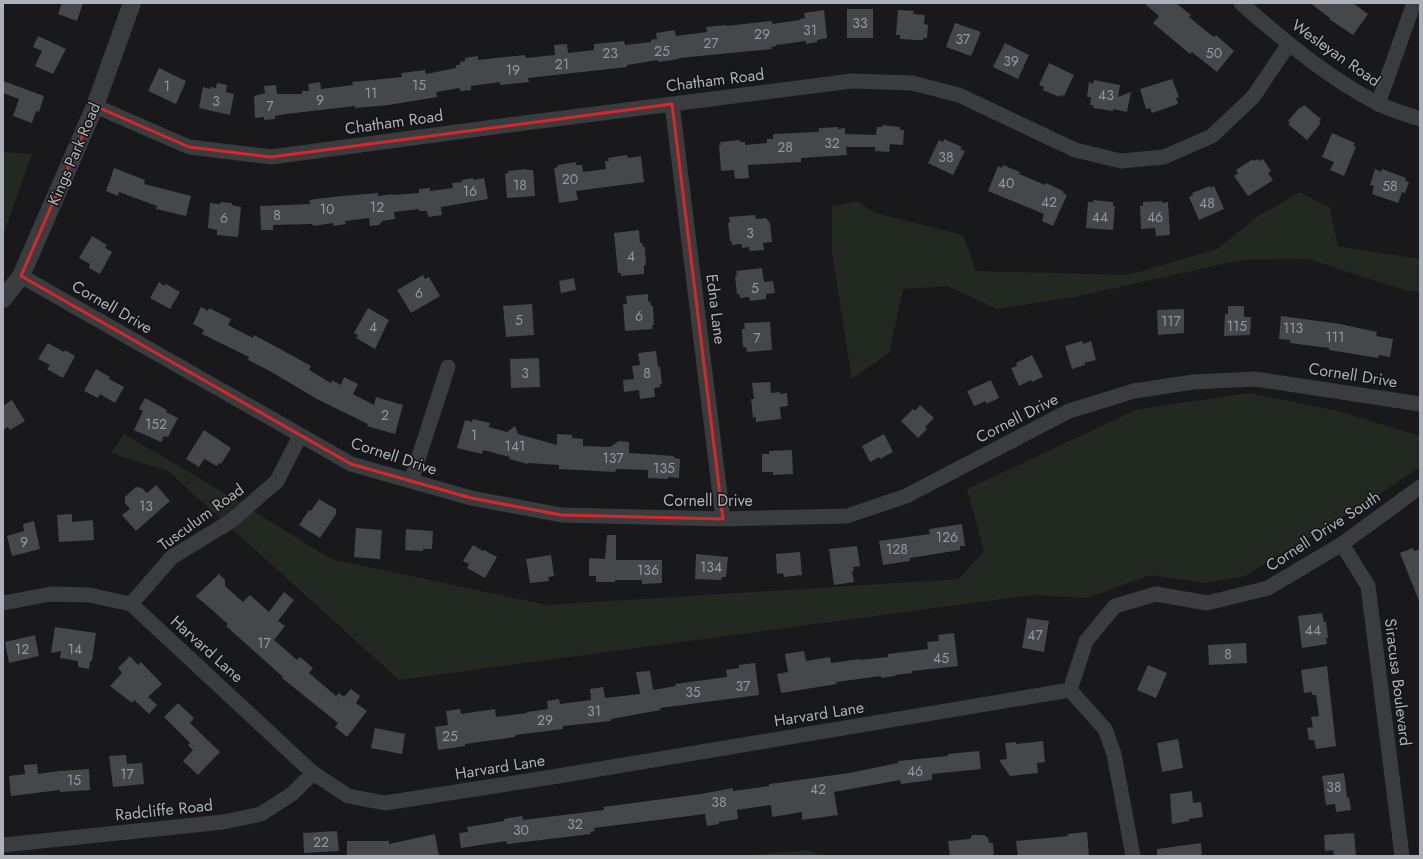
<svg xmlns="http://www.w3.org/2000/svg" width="1423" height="859" viewBox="0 0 1423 859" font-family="Jost,sans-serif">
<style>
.green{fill:#212921}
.building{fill:#46474b}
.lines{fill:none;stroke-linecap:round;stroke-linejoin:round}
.minor{stroke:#3a3c40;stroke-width:15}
.tertiary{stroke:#3a3c40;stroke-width:18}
.marked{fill:none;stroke:#d62828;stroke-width:3;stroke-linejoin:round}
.labels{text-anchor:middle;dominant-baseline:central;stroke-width:3;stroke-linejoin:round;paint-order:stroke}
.number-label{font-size:14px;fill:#92979e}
.street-label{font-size:16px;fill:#acb2ba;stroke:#141416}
</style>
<rect width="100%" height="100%" fill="#19191b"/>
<path class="green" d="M3,152l29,2 -29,81z
M1300,192l30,16 8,38 82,13v32h-13l-99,-32 -67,1 -166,37 -78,12 -50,-23 -44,3 -14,64 -37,26 -20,-125v-48l25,-5 18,12 88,22 13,36 152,4 89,-26 40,-32z
M1249,393l89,18 82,25v31l-60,40 -117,70 -39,6 -53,-8 -65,23 -54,-3 -633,85 -231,-209 -57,-18 13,-19 87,51 120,74 216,46 412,-26 25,-28 -17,-62 171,-80z
M806,850l18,6h-82z"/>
<path class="building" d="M62,3h21l-6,18 -19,-7z
M1144,3h32l15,12 -2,2 22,18 3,2 2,-2 18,16 -17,21 -25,-20 -2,2 -37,-31 6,-7z
M1310,3h43l15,11 -15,21 -24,-16 1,-1z
M847,9h26v29h-26z
M824,10l3,28 -10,2v2l-11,2v-3l-30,4v1l-5,1 1,2 -93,9v1l-21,3v-2l-31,5v2l-99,11 1,4 -29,3v-3l-29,4v4l-11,1v-3l-24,4 1,5 -48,8 -34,3v-2l-69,8 -11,2v3l-11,1v-3l-9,1 -1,-22 11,-3 -1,-7 12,-1 1,9h25v-3h7l-1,-7 12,-2 1,7 32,-4 -1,-3 50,-5 -1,-4 24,-3 1,4 30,-6v-3h4v-3l5,-1v-3l13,-2v4l47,-5 1,3 29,-3 -1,-10 13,-1 1,9 26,-3v-6l30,-3 1,4 26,-3v-2l6,-1 -1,-6 19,-3 1,6 31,-4 -1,-5 20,-2v1l46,-5v3l28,-4v-1l5,-1 -1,-5z
M898,10l16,1 -1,3 12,1 -1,9 4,1 -1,13h-4v2h-5l-18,-1v-4h-4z
M955,23l26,9 -10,24 -25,-9z
M38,36l28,13 -13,25 -18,-8 7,-15 -9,-4z
M1005,43l24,12 -11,24 -25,-12z
M1049,63l25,12 -10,21 -3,-1 -2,2 -16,-7 1,-3 -5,-2z
M159,68l27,13 -10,23 -28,-13z
M1172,79l7,18 -3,1 2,6 -26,9 -2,-5 -4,1 -6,-20z
M1094,80l26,5 -2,12 13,-5 -4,20 -14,-3v2l-20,-3 1,-3h-4l1,-8h-4l2,-15 4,2z
M3,81l41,15 -5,16 -3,-1 -4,12 -19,-7 6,-17 -16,-6z
M217,83l10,2 -1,7 8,2 -4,21 -31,-7 4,-21 7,2v-2l6,1z
M1304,105l17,14 -2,3 2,1 -14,17 -19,-16 2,-2 -2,-1 12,-14 1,1z
M882,125l18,2v3h4l-1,15 -13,-1 -1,8 -14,-1v-4h-29l1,8 -46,3v4l-53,3 1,13 -14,1 -1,-9 -13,1 -2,-26h2l-1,-3 20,-2v2h5v3l22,-2v-4h6v-5l44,-2 2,-1v-3l19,-1v2l7,-1v6l31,1 1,-8h5z
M1332,133l23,10 -2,2 3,2 -12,29 -14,-6 4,-8 -12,-5z
M944,139l18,8 -2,2 5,2 -12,24 -25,-12 11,-23 4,2z
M627,155l1,3 13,-2 3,26 -68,9 2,9 -19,3 -5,-35 4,-1v-2l18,-3v3h6l1,7 23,-3 -1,-8h4l-1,-3z
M1253,159l1,2 4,-2 2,2 3,-2 8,12 -3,2 5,7 -25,16 -14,-20 4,-3 -2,-3z
M1003,165l17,7 -1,2 5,2 21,9 1,-2 17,8v2l4,2 -14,31 -11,-5 2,-7 -56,-23 10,-25 4,2z
M114,168l31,12 -1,4 47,12 -5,20 -30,-7 1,-3 -38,-14 -1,4 -12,-5z
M526,169v1h7l2,26 -28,2 -2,-24 3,-1v-2z
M1375,169l6,3 1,-3 24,9 -1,3 4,1 -4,11 -3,-1 -4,11 -26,-9 2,-8 -4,-1z
M473,178l1,2 10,-2 4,21 -47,8 1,8 -14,2 -1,-6h-8v-2l-25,3 1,7 -13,2 -3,4 -9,1 -1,-8 -24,3 1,3 -13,2v-3l-20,3 -1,-2 -39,1v5h-12l-1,-24 50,-2 -1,-4 33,-4 36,-3v3l15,-2v1l26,-2v-4l11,-1v3l23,-3 -1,-5 10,-1v-2z
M1210,186l1,2 3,-2 10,23 -25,11 -10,-23 4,-2 -1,-2z
M1093,200l20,2v4h2l-2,24 -27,-2 2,-26h5z
M1162,201v2l6,-1 2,33 -14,1 -1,-8 -14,1 -1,-23h3v-4z
M221,202l11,1v2l9,2 -3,30 -21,-2v-5l-9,-2 2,-25 10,1z
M755,215l1,4 10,-1 4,5 2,19 -9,1 1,7 -14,1 -1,-4 -7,1v-4l-10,1v-4l-2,1 -2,-19 2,-1 -1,-5z
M639,230l1,13h2l1,4h2l1,18h-2v9l-23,2v-3h-3l-4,-40z
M92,236l15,9 -2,3 7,4 -12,22 -11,-6 1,-4 -11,-6z
M762,268l2,14 9,-1 2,12 -9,1v5l-16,2 -1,-4 -9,1 -1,-4h-2l-2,-18h2l-1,-5z
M423,275l2,4 4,-2 11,19 -29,17 -14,-23z
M574,278l2,12 -15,3 -2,-12z
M159,282l5,4 2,-2 14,8 -10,17 -20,-11z
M648,294v8l2,-1 1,5h2l1,19h-2l1,4 -28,2 -2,-27h4l-1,-8z
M532,304l2,31 -28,2 -3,-31z
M1228,306h16v11h7l-1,18 -26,1 1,-22h3z
M201,307l7,4 1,-3 22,11 -3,6 25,13 1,-3 28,15 29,16 -2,4 22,13 1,-3 9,5 3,-8 14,7 -5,10 21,11 2,-8 27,8 -8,29 -28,-8 1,-2 -51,-25 -49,-29 -20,-10 1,-3 -47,-23 2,-4 -11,-6z
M368,308l21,12 -14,29 -19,-11 2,-3 -4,-2z
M1184,309v24l-26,2 -1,-25z
M1281,316l59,8 37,8 -1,4 17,3 -3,18 -11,-2 -1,3 -49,-8v-2l-39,-5v-3l-11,-1z
M770,322l2,28 -25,2 -1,-5h-3l-1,-18h3l-1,-6z
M1082,341l1,3 8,-3 5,19 -12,3 1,2 -13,4 -7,-23z
M48,343l16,9 1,-2 10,6 -12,22 -16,-9 3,-4 -12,-6z
M656,351l2,16h2l2,17h-2v3l-6,1 1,9 -15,2 -1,-9 -15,2 -1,-12 11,-1 -2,-13 8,-1 -2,-12z
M1032,355l11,22 -11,5 -1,-2 -12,6 -8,-18 6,-2 -1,-3z
M539,358l1,29 -29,1 -1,-29z
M96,369l14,8 -1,2 15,8 -9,16 -15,-9 -2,4 -14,-7z
M991,380l8,18 -13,6v-3l-12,5 -7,-15z
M770,382l1,11 9,-1v2l7,-1 1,13 -8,1 1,12 -25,3v-5l-3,1 -2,-19h3l-2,-16z
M145,398l22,12 -1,2 12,6 -10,19 -4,-1 -3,6 -27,-12 9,-19 -4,-2z
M12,400l13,21 -15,9 -2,-3 -5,3v-24z
M920,405l14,13 -9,9 2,2 -9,9 -17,-17 12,-12 2,2z
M473,419l17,4 -1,4 18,5 8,-6 3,8 39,11v-11l15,1v3l11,1v7l27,1 9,-6 10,1v11l45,3v2l6,1 -1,19 -11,-1v2l-20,-1v-8l-32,-1 -1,3 -56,-3v-4l-31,-2v1l-19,-5 1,-2 -27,-7 -1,4 -25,-6 8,-28 7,2z
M204,430l27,18 -10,16 -2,-1 -2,3 -13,-7 -5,8 -13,-8z
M884,434l9,18 -13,7 -1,-2 -9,5 -8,-16z
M792,450l1,24 -20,1v-3h-11v-18h7v-3z
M156,485l14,16 -34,30 -14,-16 8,-6 -5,-6v-6l11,-10 6,1 5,5z
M319,499l17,10v5l-16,24 -21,-13 10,-15 2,1z
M72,514v8l21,-2 1,20 -35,2 -2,-27z
M34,521l6,28 -28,7 -5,-20 17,-5 -1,-7z
M962,524l3,22h-5v4l-50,8v3l-27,4 -4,-24 51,-7 -1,-5z
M356,528l26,2 -2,29 -26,-2z
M406,529l27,2 -1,18h-9v2l-18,-1z
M607,535h9v25h46v23l-20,1v-4h-27v2h-19v-6h-7v-18l16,1z
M473,545l10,6 1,-1 13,7 -12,21 -18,-10 2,-4 -6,-3z
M857,546l3,20 -7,1 1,4h-2l2,11 -20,3 -5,-36z
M1413,548l1,3 6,-2 -1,52 -19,-48z
M800,552l2,23 -18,2 -1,-4 -6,1 -1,-20z
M696,554l32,3 -2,20h-4l-1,3 -26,-1z
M551,555l3,21 -6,1 1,4 -19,2 -4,-24z
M219,574l6,6v6l18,16 7,-7 19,17 15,-20 10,8 -16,21 7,5 -11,14 23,20 3,-3 13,11 -4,5 27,23 3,-3 5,4 7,-8 9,7 -4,7 11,8 -20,26 -12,-10 3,-4 -56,-45 1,-1 -57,-51 2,-2 -32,-28z
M1322,613l2,9h2l2,16h-2l1,6 -25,4 -4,-32z
M1027,618l22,3 -5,31 -22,-4z
M55,627l41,6 -4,28h-2l-1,8 -11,-2v-6l-18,-3 1,-7 -10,2z
M954,633l4,33 -46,5v2l-17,2 1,1 -15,2v-2l-45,6 1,2 -56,9 -4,-19 11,-2 -3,-18 19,-3 2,10 24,-4 1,6 29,-4v1l28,-3v-3l40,-5 -1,-7 12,-1 -1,-6z
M35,635l4,21 -30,7 -4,-21z
M1246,643l1,20 -38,2 -1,-20z
M130,656l8,9 3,-3 21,22 -14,13 9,8 -8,9 -15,-14 -2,3 -22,-17 12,-13 -4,-5z
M755,663l4,32 -99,13 1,2 -50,9v2l-48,5v3l-48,6v2l-50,7v2l-27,4 -3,-23 13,-2 -2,-14 14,-2 1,5 34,-5 1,8 31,-4v-1l21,-3 -1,-8 12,-2 1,5 31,-4 -1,-11 13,-2 2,11 35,-4 -4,-22 14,-1 3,19 23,-4 -1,-2 52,-7 -1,-7 13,-2v-3z
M1148,665l19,8 -11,25 -19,-8z
M1327,666l9,80 -20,3 -2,-9h-5l-2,-12 6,-1 -2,-10 8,-1 -3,-21h-4v-3l-8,1 -3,-23z
M178,703l16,15 -4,5 30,29 -22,23 -15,-14 10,-11 -5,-5 2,-2 -26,-26z
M375,728l30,6 -3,20 -31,-6z
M1178,739l5,29 -21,4 -5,-29z
M1043,741l2,21 -8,1 1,10 -28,3 -11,-16 8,-1 -2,-16 11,-1v2z
M979,751l2,18 -49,5v6l-31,4 -1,-4 -66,12 4,23 -36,5v-8l-30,5 -1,-12 -34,5 1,9 -19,3v2l-12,2 -2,-12 -111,14 1,3 -5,1 1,2 -84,10 -1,-3 -45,7 -2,-15 9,-1 -1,-5 37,-6v-2l18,-3 1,4 81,-10 -1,-3 98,-13 32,-6v3l36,-5v-2l16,-2 64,-9 49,-10v-2l50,-5v-2z
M126,755l1,9 15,-1 2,21 -31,3 -4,-31z
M37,764l1,10 21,-3 30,-2 1,21 -30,2v-2l-49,6 -2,-20 16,-2 -1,-9z
M1344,773l3,25 2,-1 2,13 -15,2 -1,-8 -9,1 -4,-29z
M1192,791l1,12 8,-1 2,15 -14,2v2l-17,3 -2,-30z
M337,831l2,20 -35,2 -1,-20z
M1087,832l2,24h-71l-2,-15 52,-5 -1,-2z
M1354,833l2,23h-22l-1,-6 -8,1 -1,-16z
M435,834l4,22h-92v-15h42v3z
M972,835h12l4,3 1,5h4l1,13h-44l-2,-15 22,-2z
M1201,843l1,13h-45v-7z"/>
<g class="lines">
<path class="minor" d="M1241,3c42,37 86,74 136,100 13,7 29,11 43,16
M672,104l51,415
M1378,104l36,-101
M95,106l94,41 82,10 238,-32 343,-44 60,2 47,12 116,55 46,11 43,-4 48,-21 41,-39 36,-53
M21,276l330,188 120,34 90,17 162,4 124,-3 59,-20 163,-85 65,-20 59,-9 62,-3 165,25
M411,481l37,-114
M1342,544l26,42 34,270
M3,603l48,-9 38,1 42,9 182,169 35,23 37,7 167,-26 518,-87
M131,604l41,-47 59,-36 46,-40 23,-45
M1070,690l16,-49 29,-35 41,-12 51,9 61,-15 74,-44 78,-57
M1070,690l35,39 9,25 19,102
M3,845l220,-23 38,-8 31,-20 21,-21"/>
<path class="tertiary" d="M3,299l18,-23 74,-170 37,-103"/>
</g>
<path class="marked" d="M672,104l51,415 -162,-4 -90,-17 -120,-34 -330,-188 74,-170 94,41 82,10z"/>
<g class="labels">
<g class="number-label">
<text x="860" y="23">33</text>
<text x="810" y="30">31</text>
<text x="762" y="34">29</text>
<text x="963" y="39">37</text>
<text x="711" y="43">27</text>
<text x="662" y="51">25</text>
<text x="610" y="53">23</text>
<text x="1214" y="53">50</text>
<text x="1011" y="61">39</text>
<text x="562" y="64">21</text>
<text x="513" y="70">19</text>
<text x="419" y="85">15</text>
<text x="167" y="86">1</text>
<text x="371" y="93">11</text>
<text x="1106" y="95">43</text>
<text x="320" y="100">9</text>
<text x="216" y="101">3</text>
<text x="270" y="106">7</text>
<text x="832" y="143">32</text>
<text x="785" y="147">28</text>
<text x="946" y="157">38</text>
<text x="570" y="179">20</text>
<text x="1006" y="183">40</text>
<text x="520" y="185">18</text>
<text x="1390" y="186">58</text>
<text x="470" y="191">16</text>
<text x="1049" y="202">42</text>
<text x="1207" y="203">48</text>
<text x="377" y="207">12</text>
<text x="327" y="209">10</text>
<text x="277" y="215">8</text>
<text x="1100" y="217">44</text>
<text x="1155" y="217">46</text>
<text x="224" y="218">6</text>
<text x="750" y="233">3</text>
<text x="631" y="256">4</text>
<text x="755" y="288">5</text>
<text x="419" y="293">6</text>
<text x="639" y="316">6</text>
<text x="519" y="320">5</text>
<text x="1171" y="321">117</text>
<text x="1237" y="326">115</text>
<text x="373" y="327">4</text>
<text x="1293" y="328">113</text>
<text x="1335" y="337">111</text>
<text x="757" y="338">7</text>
<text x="525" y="373">3</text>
<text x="647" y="373">8</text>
<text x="385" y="415">2</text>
<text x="156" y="424">152</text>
<text x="474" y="435">1</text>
<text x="515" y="446">141</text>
<text x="613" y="458">137</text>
<text x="664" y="468">135</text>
<text x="146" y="506">13</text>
<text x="947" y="537">126</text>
<text x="24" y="542">9</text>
<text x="897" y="549">128</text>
<text x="711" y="567">134</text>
<text x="648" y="570">136</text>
<text x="1313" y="630">44</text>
<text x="1035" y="635">47</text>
<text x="264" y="643">17</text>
<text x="22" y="649">12</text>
<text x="75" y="649">14</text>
<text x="1228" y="654">8</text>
<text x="941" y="658">45</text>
<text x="743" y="686">37</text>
<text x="693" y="692">35</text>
<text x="594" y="711">31</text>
<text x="545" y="720">29</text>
<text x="450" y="736">25</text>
<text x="915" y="771">46</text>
<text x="127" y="774">17</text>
<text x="74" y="780">15</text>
<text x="1334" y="787">38</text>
<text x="818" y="789">42</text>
<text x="719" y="802">38</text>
<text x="575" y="824">32</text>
<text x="521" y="830">30</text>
<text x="321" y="842">22</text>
</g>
<g class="street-label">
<text transform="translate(1336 53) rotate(35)">Wesleyan Road</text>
<text transform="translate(715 80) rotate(-7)">Chatham Road</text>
<text transform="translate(394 122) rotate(-8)">Chatham Road</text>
<text transform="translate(74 154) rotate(-67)">Kings Park Road</text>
<text transform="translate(112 307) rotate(30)">Cornell Drive</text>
<text transform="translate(716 309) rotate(83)">Edna Lane</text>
<text transform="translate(1353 375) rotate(9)">Cornell Drive</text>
<text transform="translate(1017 418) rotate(-27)">Cornell Drive</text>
<text transform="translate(394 456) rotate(18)">Cornell Drive</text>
<text x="708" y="500">Cornell Drive</text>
<text transform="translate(201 517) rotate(-36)">Tusculum Road</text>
<text transform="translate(1323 531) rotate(-33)">Cornell Drive South</text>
<text transform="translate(207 649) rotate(42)">Harvard Lane</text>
<text transform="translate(1398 682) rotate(83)">Siracusa Boulevard</text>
<text transform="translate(819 714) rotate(-9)">Harvard Lane</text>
<text transform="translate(500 767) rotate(-9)">Harvard Lane</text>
<text transform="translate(164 810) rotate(-6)">Radcliffe Road</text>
</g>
</g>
<rect width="1423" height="859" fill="none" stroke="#acb2ba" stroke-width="8"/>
</svg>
